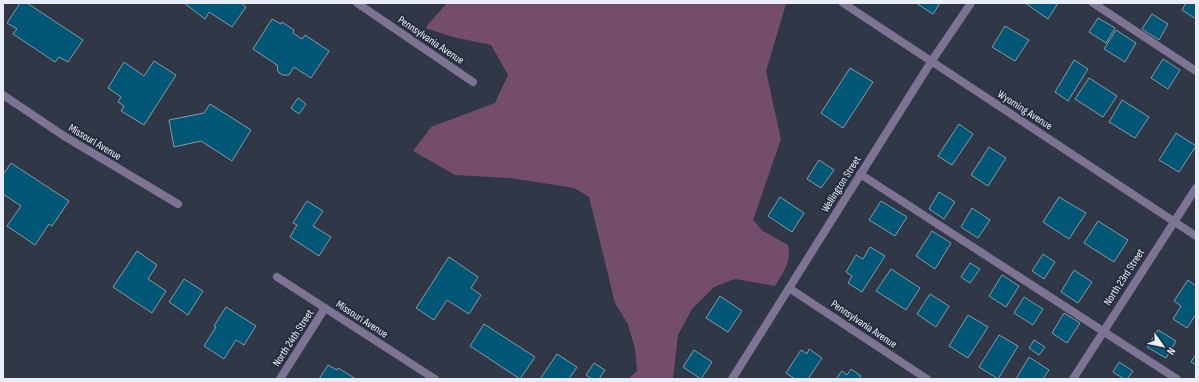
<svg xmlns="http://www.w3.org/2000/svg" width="1199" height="382" viewBox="0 0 1199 382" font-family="'Sofia Sans Condensed',sans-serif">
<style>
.green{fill:#744d6b}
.building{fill:#035776;stroke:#859aa5}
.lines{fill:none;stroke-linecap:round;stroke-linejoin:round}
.lane{stroke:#7d7392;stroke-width:8}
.street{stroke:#7d7392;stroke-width:8}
.labels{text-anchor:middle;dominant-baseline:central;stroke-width:4;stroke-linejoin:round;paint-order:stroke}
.street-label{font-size:11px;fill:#e9edf8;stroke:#262d3c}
</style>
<rect width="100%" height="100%" fill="#303747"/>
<path class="green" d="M447,3l339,1 -20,67 15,68 -28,81 10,11 25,14c4,16 -5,28 -13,41l-40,-7 -21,8 -22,22 -14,26 -5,44h-45l9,-8 -2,-22 -7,-25 -13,-21 -26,-106 -15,-9 -38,-6 -26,-4 -55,-3 -42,-24 18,-24 64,-24 13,-28 -17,-30 -38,-8 -28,-9z"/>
<path class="building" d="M20,3h7l56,37 -15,22 -9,-5 -4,5 -42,-28 4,-5 -10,-6z
M184,3h57l5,4 -14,20 -23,-15 -4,7z
M916,3h24l-7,11z
M1025,3h33l-10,16z
M1186,3h10v16l-14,-9z
M1152,14l16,10 -9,16 -17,-11z
M1098,18l17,10 -9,15 -17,-11z
M272,19l9,5 1,-2 12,8 -1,3 9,6 3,-4 24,16 -18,27 -17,-11 -5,8h-6l-5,-3 -1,-7 -24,-16z
M1005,26l24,14 -14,21 -23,-14z
M1116,30l20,13 -11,19 -21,-13z
M1163,59l17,11 -12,19 -17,-11z
M1074,60l14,9 -20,32 -13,-9z
M154,61l22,14 -32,50 -23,-14 3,-5 -6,-4 3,-5 -13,-9 16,-26 20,14z
M850,68l23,14 -30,46 -22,-15z
M1089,78l28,18 -14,21 -28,-18z
M298,98l8,6 -7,10 -8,-6z
M1122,100l27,17 -14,21 -26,-16z
M210,104l41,26 -19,31 -31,-20 -27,6 -5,-27 35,-7z
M959,124l14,10 -21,31 -14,-9z
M1176,133l20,13 -17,26 -20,-12z
M989,147l17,11 -18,28 -17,-11z
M819,160l15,10 -13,18 -14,-9z
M11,163l58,38 -17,25 -3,-2 -14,21 -28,-19 14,-20 -18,-12v-19z
M939,192l16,10 -11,17 -15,-10z
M780,197l24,16 -12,19 -24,-16z
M1059,197l27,16 -17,26 -26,-17z
M307,201l16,10 -10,15 18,11 -12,19 -29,-19 7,-12 -4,-2z
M881,201l26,16 -12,19 -26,-16z
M972,208l18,12 -12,18 -17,-11z
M1098,221l30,19 -14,22 -30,-19z
M932,231l19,12 -16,26 -19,-13z
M870,247l15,9 -23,36 -14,-9 4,-7 -6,-4 10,-17 7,4z
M137,251l20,14 -9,14 18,12 -14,22 -39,-26z
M1043,254l12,8 -11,17 -12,-8z
M449,257l29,20 -7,11 10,7 -12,19 -22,-14 -13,20 -18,-12z
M970,263l10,6 -10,14 -9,-6z
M891,269l29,19 -14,22 -30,-19z
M1074,270l18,12 -14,21 -17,-11z
M1002,275l17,11 -13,21 -17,-11z
M184,279l19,12 -15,24 -19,-13z
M1188,280l8,6v28l-9,14 -14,-9 8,-13 -7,-5z
M930,294l19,12 -13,21 -19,-13z
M720,296l22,15 -14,21 -22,-14z
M1024,297l19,12 -10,16 -19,-12z
M226,307l30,19 -12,19 -8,-5 -12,19 -20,-13 12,-19 -2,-1z
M1064,313l16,10 -13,20 -15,-10z
M968,315l20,12 -20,31 -19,-12z
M484,324l51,33 -15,22 -50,-33z
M1158,330l18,11 -10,17 -19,-11z
M999,335l19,11 -20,33 -19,-12z
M1034,340l11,7 -6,8 -10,-7z
M809,349l13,9 -14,21h-13l-9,-6 15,-23 6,4z
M694,350l18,12 -11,17 -18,-12z
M557,354l20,13 -8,12h-29z
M1196,354v11l-5,-3z
M1029,357l20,13 -6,9h-27z
M1119,362l14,9 -6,8h-3l-11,-7z
M594,363l11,7 -6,9h-7l-6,-4z
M328,365l9,5 1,-2 18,11h-37z
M851,369l10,7 -2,3h-23l6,-8 5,4z"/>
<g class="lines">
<path class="lane" d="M1093,3l103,68
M860,174l317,205"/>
<path class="street" d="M357,3l116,79
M843,3l353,233
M3,95l61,41 114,68
M277,277l158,102
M789,288l138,91
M280,379l45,-71
M732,379l199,-317 40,-59
M1073,379l123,-191"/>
</g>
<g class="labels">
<g class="street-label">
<text transform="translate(431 40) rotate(34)">Pennsylvania Avenue</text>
<text transform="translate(1025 110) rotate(33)">Wyoming Avenue</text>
<text transform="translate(95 142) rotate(31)">Missouri Avenue</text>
<text transform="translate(841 184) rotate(-58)">Wellington Street</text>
<text transform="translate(1124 277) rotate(-57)">North 23rd Street</text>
<text transform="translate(362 319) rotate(33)">Missouri Avenue</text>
<text transform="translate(864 324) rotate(34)">Pennsylvania Avenue</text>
<text transform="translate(293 338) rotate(-57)">North 24th Street</text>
</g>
</g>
<rect width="1199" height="382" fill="none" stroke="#e9edf8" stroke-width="8"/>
<g transform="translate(1163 346) rotate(123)" stroke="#262d3c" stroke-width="3" paint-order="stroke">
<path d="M0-3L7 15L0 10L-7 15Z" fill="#e9edf8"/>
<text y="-6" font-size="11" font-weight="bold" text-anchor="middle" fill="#e9edf8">N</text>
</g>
</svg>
